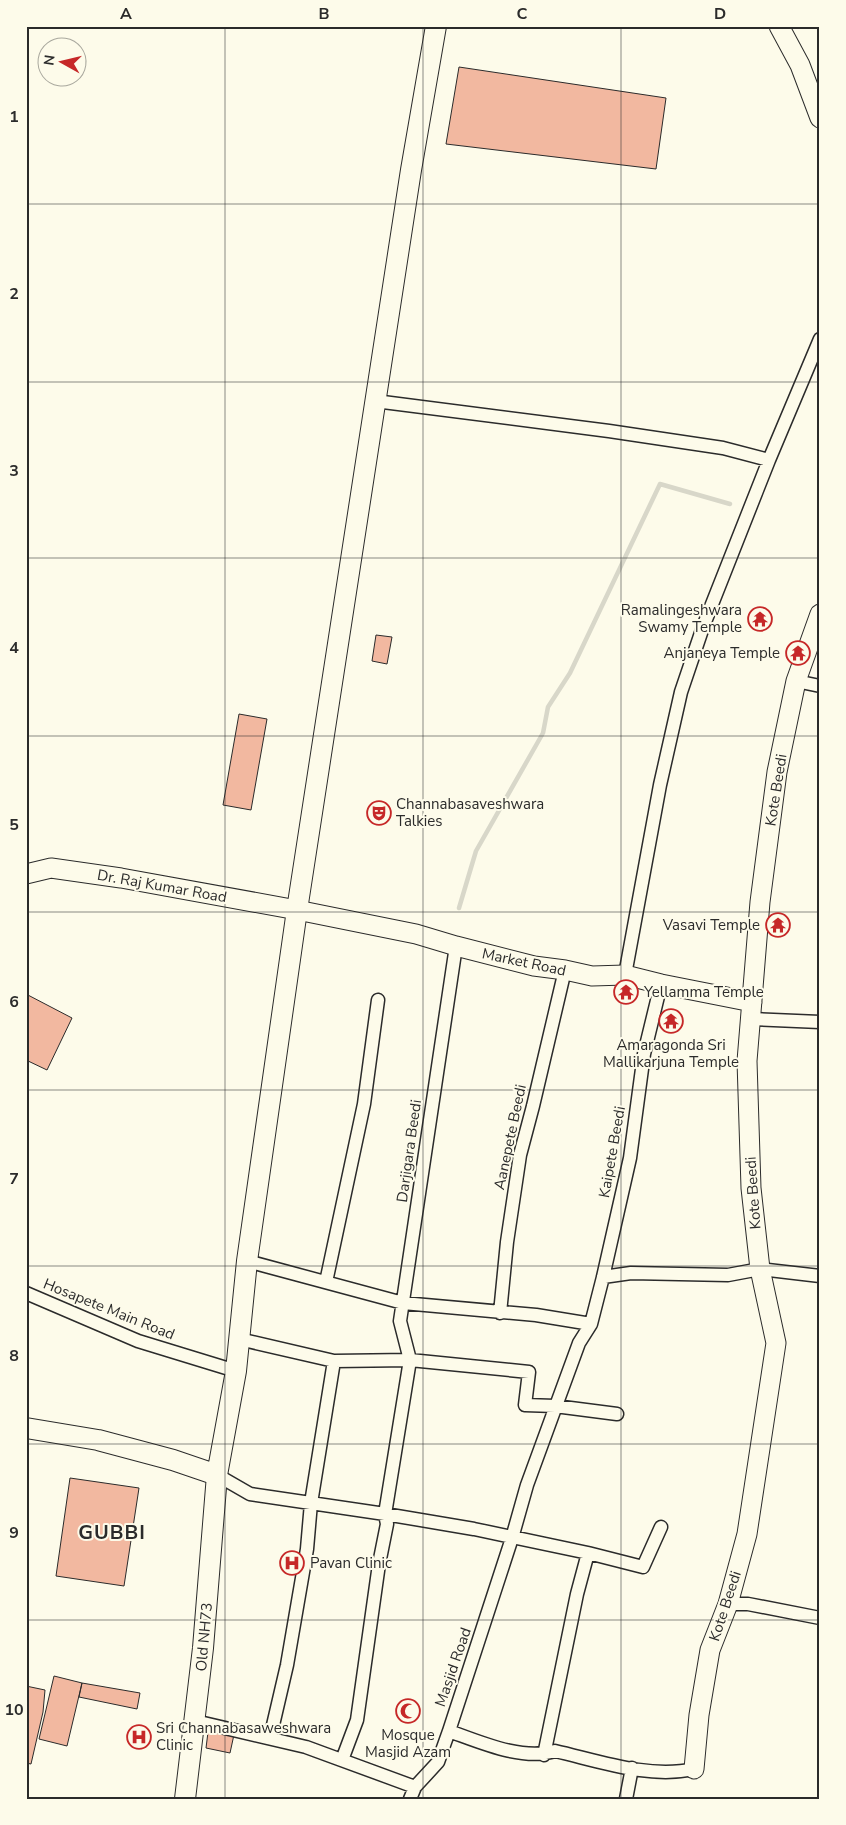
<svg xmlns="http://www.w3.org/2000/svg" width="846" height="1825" viewBox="0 0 846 1825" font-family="'Nunito Sans',sans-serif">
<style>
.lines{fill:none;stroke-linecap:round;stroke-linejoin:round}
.stream{stroke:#d8d7c9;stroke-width:4.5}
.building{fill:#f2b8a0;stroke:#2b2b2b}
.street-casing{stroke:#2b2b2b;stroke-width:15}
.secondary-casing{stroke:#2b2b2b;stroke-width:21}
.primary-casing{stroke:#2b2b2b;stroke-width:22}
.street{stroke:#fdfbea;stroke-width:12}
.secondary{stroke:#fdfbea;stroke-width:19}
.primary{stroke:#fdfbea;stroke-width:20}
.grid{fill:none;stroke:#2b2b2b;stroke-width:1;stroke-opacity:0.55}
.labels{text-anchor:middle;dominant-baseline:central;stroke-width:4;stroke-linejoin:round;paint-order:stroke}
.poi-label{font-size:15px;fill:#2b2b2b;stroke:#fdfbea;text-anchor:start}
.street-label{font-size:15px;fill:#2b2b2b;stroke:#fdfbea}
.district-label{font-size:20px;font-weight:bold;letter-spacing:1px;fill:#2b2b2b;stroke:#fdfbea}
.neatline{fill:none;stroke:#2b2b2b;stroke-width:2}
.grid-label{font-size:16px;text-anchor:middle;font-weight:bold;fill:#2b2b2b}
</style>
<rect width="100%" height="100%" fill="#fdfbea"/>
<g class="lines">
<path class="stream" d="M459,908l17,-57 67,-118 5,-26 22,-34 90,-189 70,20"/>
</g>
<path class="building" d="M459,67l207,31 -10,71 -210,-25z
M376,635l16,2 -5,27 -15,-3z
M239,714l28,5 -16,91 -28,-5z
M26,994l46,24 -25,52 -21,-10z
M70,1478l69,10 -15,98 -68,-10z
M54,1676l28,7 -15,63 -28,-7z
M82,1683l58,10 -3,16 -58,-12z
M26,1686l19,4 -2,22 -12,52 -5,-1z
M209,1724l26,6 -5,23 -24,-5z"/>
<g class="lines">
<g class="street-casing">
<path id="street" d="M375,401l234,30 114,17 46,12
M796,681l24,5
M625,975l35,-190 21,-93 22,-65 66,-167 51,-121
M750,1019l70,3
M247,1261l156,42 133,12 55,9
M603,1277l28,-4 97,2 32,-6 60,7
M326,1282l38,-178 14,-104
M26,1293l112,48 98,30
M500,1313l7,-71 13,-87 13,-49 32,-136
M239,1339l95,22 76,-1 -10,-39 56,-375
M217,1475l33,19 135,20 89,15 114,24 55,14 18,-40
M728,1604h20l72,14
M195,1721l111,26 109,40
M449,1731c31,11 73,30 106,20 44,10 94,28 139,18
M270,1738l17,-73 20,-116 4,-46 23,-142
M544,1755l33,-161 11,-41
M342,1760l15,-40 22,-156 8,-40 -2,-10 25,-154 119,12 -4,33 30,1 62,8
M410,1799l5,-12 23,-25 11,-31 63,-193 15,-53 52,-142 12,-19 12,-47 27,-119 14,-104 17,-70
M626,1799l6,-31"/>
</g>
<g class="secondary-casing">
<path id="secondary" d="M779,26l21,39 20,53
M26,874l25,-6 70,10 176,32 119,24 40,12 78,20 31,4 27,6 33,-1 36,9 91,18
M694,1769l5,-54 11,-65 18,-46 19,-70 29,-191 -16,-74 -9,-81 -4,-127 13,-159 17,-130 19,-91 24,-67"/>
</g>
<g class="primary-casing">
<path id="primary" d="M26,1428l72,12 75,20 44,15
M185,1799l18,-151 14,-173 19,-104 11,-110 50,-351 114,-740 25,-144"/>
</g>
<use href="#street" class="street"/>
<use href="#secondary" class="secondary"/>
<use href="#primary" class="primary"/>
</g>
<path class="grid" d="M225,26v1773M423,26v1773M621,26v1773M26,204h794M26,382h794M26,558h794M26,736h794M26,912h794M26,1090h794M26,1266h794M26,1444h794M26,1620h794"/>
<defs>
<g id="temple-ring" transform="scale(1.25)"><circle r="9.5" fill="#fdfbea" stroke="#c62828" stroke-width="1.5"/><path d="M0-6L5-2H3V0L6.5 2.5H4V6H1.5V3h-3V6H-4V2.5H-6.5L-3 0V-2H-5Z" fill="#c62828"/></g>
<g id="theatre-ring" transform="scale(1.25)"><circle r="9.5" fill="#fdfbea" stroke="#c62828" stroke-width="1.5"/><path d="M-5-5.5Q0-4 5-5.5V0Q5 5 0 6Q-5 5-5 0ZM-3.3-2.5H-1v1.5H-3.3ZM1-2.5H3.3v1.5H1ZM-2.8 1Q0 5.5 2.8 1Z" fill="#c62828"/></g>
<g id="hospital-ring" transform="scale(1.25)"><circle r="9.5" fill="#fdfbea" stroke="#c62828" stroke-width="1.5"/><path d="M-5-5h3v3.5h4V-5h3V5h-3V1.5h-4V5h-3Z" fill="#c62828"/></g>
<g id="mosque-ring" transform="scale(1.25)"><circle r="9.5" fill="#fdfbea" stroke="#c62828" stroke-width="1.5"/><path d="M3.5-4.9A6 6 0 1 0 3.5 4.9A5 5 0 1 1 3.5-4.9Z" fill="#c62828"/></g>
</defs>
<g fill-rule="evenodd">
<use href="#temple-ring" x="760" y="619"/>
<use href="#temple-ring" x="798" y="653"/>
<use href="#theatre-ring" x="379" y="813"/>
<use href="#temple-ring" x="778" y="925"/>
<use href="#temple-ring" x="626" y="992"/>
<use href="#temple-ring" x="671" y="1021"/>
<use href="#hospital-ring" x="292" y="1563"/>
<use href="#mosque-ring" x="408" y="1711"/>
<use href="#hospital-ring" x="139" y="1737"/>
</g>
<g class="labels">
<g class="poi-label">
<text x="742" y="610" text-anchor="end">Ramalingeshwara<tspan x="742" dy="17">Swamy Temple</tspan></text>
<text x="780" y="653" text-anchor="end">Anjaneya Temple</text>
<text x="396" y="804">Channabasaveshwara<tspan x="396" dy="17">Talkies</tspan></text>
<text x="760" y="925" text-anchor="end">Vasavi Temple</text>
<text x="644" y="992">Yellamma Temple</text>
<text x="671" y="1045" text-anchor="middle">Amaragonda Sri<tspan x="671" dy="17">Mallikarjuna Temple</tspan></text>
<text x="310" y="1563">Pavan Clinic</text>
<text x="156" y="1728">Sri Channabasaweshwara<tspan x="156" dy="17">Clinic</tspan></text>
<text x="408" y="1735" text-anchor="middle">Mosque<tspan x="408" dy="17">Masjid Azam</tspan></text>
</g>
<g class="street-label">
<text transform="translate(776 790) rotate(-81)">Kote Beedi</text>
<text transform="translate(162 886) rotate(10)">Dr. Raj Kumar Road</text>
<text transform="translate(524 962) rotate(12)">Market Road</text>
<text transform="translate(510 1137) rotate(-78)">Aanepete Beedi</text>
<text transform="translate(409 1151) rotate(-82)">Darjigara Beedi</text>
<text transform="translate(612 1152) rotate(-80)">Kaipete Beedi</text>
<text transform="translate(753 1193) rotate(-94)">Kote Beedi</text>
<text transform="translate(109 1309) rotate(22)">Hosapete Main Road</text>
<text transform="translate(725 1606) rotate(-72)">Kote Beedi</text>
<text transform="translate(204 1637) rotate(-85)">Old NH73</text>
<text transform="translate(453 1667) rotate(-71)">Masjid Road</text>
</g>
<g class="district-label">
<text x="112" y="1532">GUBBI</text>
</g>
</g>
<rect width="846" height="1825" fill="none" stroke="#fdfbea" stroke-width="55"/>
<g transform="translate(62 62) rotate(278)"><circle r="24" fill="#fdfbea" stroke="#a9a89e"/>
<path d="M0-4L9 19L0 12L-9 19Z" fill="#c62828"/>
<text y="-8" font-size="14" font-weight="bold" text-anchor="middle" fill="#2b2b2b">N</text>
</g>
<rect x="28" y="28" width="790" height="1770" class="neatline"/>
<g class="grid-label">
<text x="126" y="19">A</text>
<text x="324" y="19">B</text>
<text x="522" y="19">C</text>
<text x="720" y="19">D</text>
<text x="14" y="122">1</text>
<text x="14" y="299">2</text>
<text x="14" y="476">3</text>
<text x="14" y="653">4</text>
<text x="14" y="830">5</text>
<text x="14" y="1007">6</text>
<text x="14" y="1184">7</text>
<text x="14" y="1361">8</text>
<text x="14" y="1538">9</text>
<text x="14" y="1715">10</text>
</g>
</svg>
